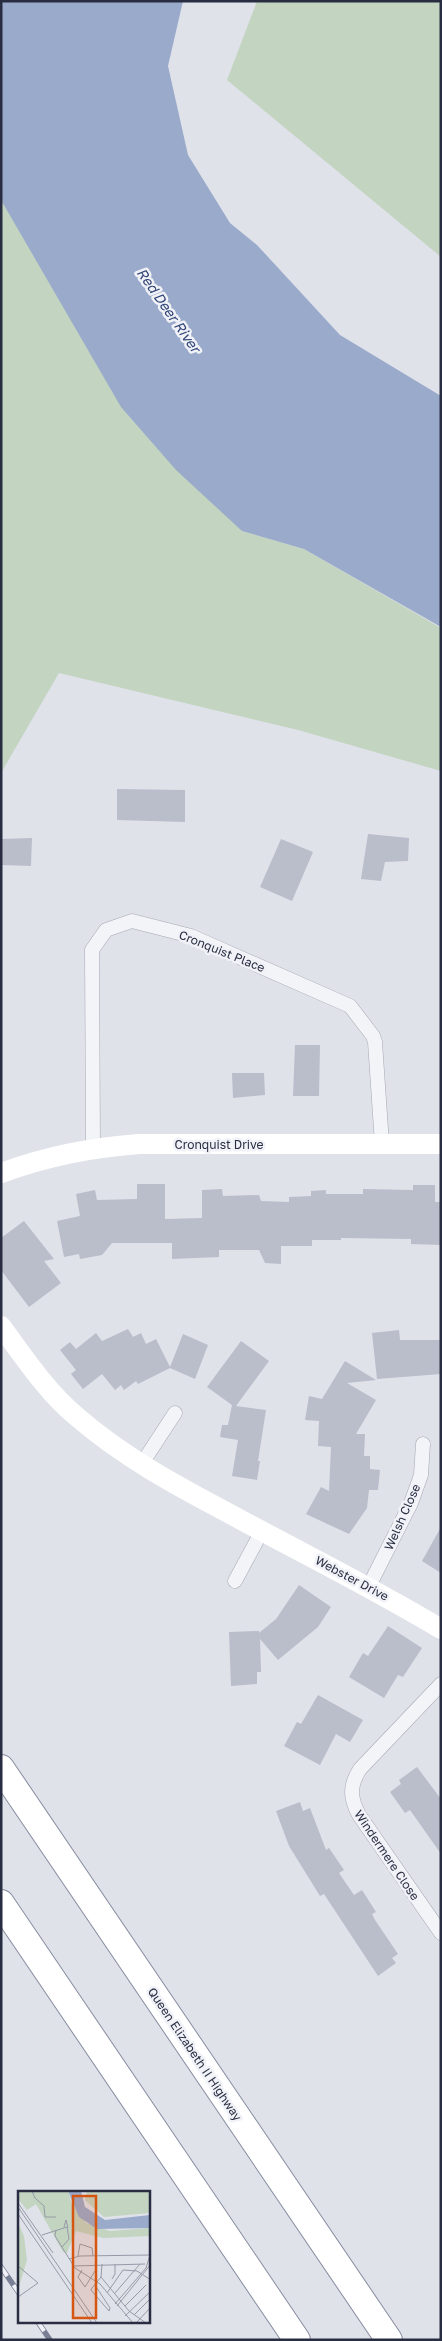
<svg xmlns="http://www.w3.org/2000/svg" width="442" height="2341" viewBox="0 0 442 2341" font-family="'Golos Text',sans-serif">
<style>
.green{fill:#c3d4c1}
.water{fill:#9aaacb}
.building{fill:#babdca}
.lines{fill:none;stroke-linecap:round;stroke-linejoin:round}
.street-casing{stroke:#a5a8b4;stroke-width:15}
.highway-casing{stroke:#878da1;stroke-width:28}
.street{stroke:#f3f4f8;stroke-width:14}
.secondary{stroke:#fff;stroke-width:20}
.highway{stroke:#fff;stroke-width:26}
.rail-casing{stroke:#797f94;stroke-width:5.5}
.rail{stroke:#f0f2f7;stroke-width:4;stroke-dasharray:11;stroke-linecap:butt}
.labels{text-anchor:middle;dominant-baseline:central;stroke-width:5;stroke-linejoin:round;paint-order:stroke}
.street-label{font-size:12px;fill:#282d42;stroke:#f0f2f7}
.water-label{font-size:14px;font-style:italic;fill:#314577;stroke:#f0f2f7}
.inset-road{fill:none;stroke:#969aa7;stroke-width:1}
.view{fill:#d55511;fill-opacity:0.15;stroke:#d55511;stroke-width:2.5}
.inset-edge{fill:none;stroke:#282d42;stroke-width:2.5}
</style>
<rect width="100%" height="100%" fill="#e0e2ea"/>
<path class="green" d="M257,1h184v256l-214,-177z
M1,200l241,331 62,18 137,79v143l-143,-41 -239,-57 -58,100z"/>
<path class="water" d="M1,1h182l-15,65 20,89 42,68 27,22 83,90 101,61v231l-137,-78 -62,-18 -66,-61 -55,-63 -120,-207z"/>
<path class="building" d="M117,789l68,1v32l-68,-2z
M368,834l41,4 -1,23 -23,1 -4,19 -20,-2z
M32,838l-1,28 -30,-1v-26z
M281,839l32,13 -21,49 -32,-14z
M295,1045h25l-1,51h-26z
M232,1073h32l1,22 -32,3z
M137,1184h28v35l37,-1v-28l20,-1 1,7 36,-1 2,6 28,1v-5l22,-1v-5l15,-1v4h37v-5l50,1v-5h22v17h6v43l-30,-1v-5l-70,-1v2h-29v6h-31v18l-16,-1 -6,-13h-40v7l-47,2v-16h-60l-10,12 -22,4 -1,-5 -15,3 -7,-36 23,-5 -4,-22 19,-4 2,10 40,-1z
M24,1221l30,38 -10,2 17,22 -32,24 -28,-37v-32z
M128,1329l5,8 8,-4 5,11 10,-5 14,28 13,-33 25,11 -13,34 -25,-11 -32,16 -2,-3 -12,9 -3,-5 -6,5 -13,-16 -19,15 -12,-15 5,-4 -16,-20 10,-8 6,7 20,-16 6,8z
M399,1330l1,10h41v34l-64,5 -5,-46z
M241,1341l28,20 -33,45 30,4 -8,51h2l-3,19 -25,-4 6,-36 -18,-3 2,-12h6l4,-20 -25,-18z
M345,1361l31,19 -29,3 29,17 -20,34h9l-1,22h6v13l10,1 -2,20h-9l-2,18 -18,26 -43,-20 15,-27 8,4 2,-44 -13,-1 1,-25 -14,-1 4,-24 13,3z
M441,1527v46l-19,-12z
M299,1585l32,22 -13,20 -40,33 -18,-21 1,33h-4v12l-26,2 -2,-54 30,-1v2l17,-14z
M388,1626l34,22 -19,29 -5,-2 -14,23 -35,-21 14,-24 5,3z
M318,1695l45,25 -13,22 -14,-8 -16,31 -36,-19 13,-24 4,2z
M417,1767l24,32v55l-31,-44 -5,3 -15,-21 11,-8 -2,-4z
M300,1802l3,9 7,-3 16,42 3,-2 15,22 -5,3 15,22 8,-5 14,22 -4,2 3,6 23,34 -6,4 4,5 -18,13 -54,-82 -4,2 -31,-50 -13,-35z"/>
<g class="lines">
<g class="street-casing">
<path id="street" d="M93,1148l-1,-198 14,-20 26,-9 59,15 159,70 23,30 2,6 7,102
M141,1465l34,-52
M235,1581l27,-50
M369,1586l42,-83 10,-28 2,-31
M441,1684l-81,85c-11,17 -10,29 -1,46l82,118"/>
</g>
<g class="highway-casing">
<path id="highway" d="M1,1768l388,572
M1,1903l296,437"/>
</g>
<use href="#street" class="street"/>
<path class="secondary" d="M1,1173c47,-17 88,-25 138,-29h302
M1,1326c23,31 46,66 75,90 47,41 101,70 156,99 70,38 141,73 209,114"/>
<use href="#highway" class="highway"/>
<g class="rail-casing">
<path id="rail" d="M1,2267l18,26
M38,2322l12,18"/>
</g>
<use href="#rail" class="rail"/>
</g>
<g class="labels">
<g class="street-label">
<text transform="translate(222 951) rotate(22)">Cronquist Place</text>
<text x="219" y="1144">Cronquist Drive</text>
<text transform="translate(402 1517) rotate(-66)">Welsh Close</text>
<text transform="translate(352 1578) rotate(28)">Webster Drive</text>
<text transform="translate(387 1855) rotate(56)">Windermere Close</text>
<text transform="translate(195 2054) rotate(56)">Queen Elizabeth II Highway</text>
</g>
<g class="water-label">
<text transform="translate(169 310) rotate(55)">Red Deer River</text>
</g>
</g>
<g transform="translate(18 2191)">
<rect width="132" height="132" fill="#e0e2ea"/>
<path d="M0,0h50l4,13 14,19 24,8 40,-3v8l-47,2 -27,-7 -9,22 -4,-1 -27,-48 -9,6 -9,-11zM69,0h63v22l-46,4 -19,-17zM0,32l6,13 3,24 -9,30z" fill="#c3d4c1"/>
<path d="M50,0h13l4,16 20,13 45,-5v13l-53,1 -18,-12z" fill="#9aaacb"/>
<path class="inset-road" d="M14,0l3,7 9,8 1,11h11M0,12l35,50M0,16l79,116M0,23l74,109M46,36l2,-7 2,8M38,39l-1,6 20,32 25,16 33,39M24,44l25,-8 2,12 -7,8M60,65l2,-12 12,4 1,8M51,68l11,-3 71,-1M0,75l20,17 -20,14M56,75l71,-2M64,79l-4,7 7,10 10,-16M83,86l28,34 17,12M94,88l3,-5v-10M77,94l15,23 -1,3 -18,-21 1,-2 9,-11 1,-13M89,102l16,-23 14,1 14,9M97,102l25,-29M97,113l31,-36 4,-13M99,115l34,-42M107,115l21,-21M116,124l17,-17M107,125l26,-25M118,132l15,-16"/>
<path class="view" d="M55,5h23v122h-23z"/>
<rect width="132" height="132" class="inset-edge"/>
</g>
<rect width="442" height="2341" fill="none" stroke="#282d42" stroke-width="5"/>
</svg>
